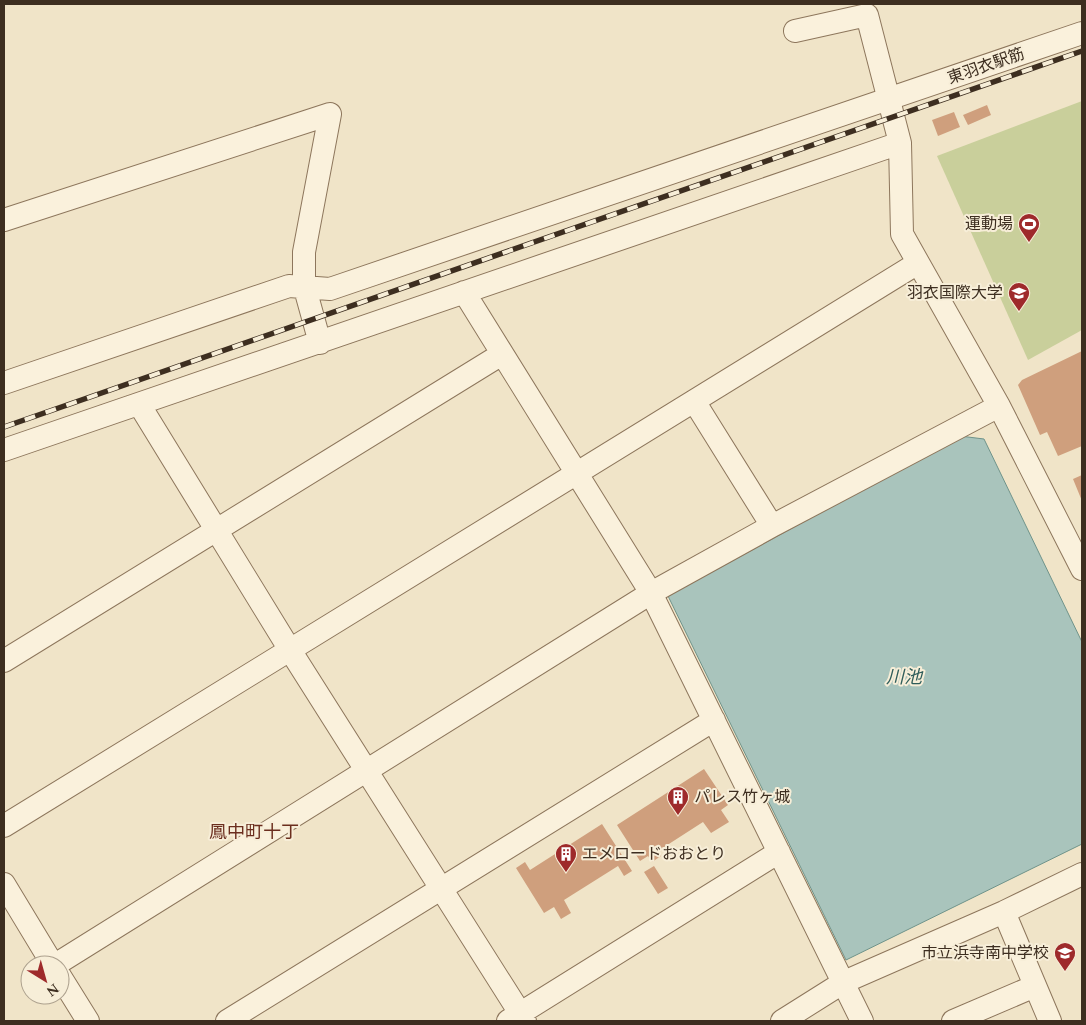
<svg xmlns="http://www.w3.org/2000/svg" width="1086" height="1025" viewBox="0 0 1086 1025" font-family="Spectral,'Noto Sans JP',serif">
<style>
.green{fill:#c9cf9b}
.water{fill:#a9c4bc;stroke:#6f938a}
.building{fill:#cf9f7d}
.lines{fill:none;stroke-linecap:round;stroke-linejoin:round}
.street-casing{stroke:#8d765c;stroke-width:24}
.street{stroke:#faf1dc;stroke-width:22}
.rail-casing{stroke:#3d2e20;stroke-width:5.5}
.rail{stroke:#f7eed8;stroke-width:4;stroke-dasharray:11;stroke-linecap:butt}
.labels{text-anchor:middle;dominant-baseline:central;stroke-width:4;stroke-linejoin:round;paint-order:stroke}
.street-label{font-size:16px;fill:#3d2e20;stroke:#f7eed8}
.poi-label{font-size:16px;fill:#3d2e20;stroke:#f7eed8;text-anchor:end}
.water-label{font-size:18px;font-style:italic;fill:#2f5d5a;stroke:#f7eed8}
.neighbourhood-label{font-size:18px;fill:#6b2e1e;stroke:#f7eed8}
</style>
<rect width="100%" height="100%" fill="#f0e4c8"/>
<path class="green" d="M1082,101v229l-54,30 -91,-204z"/>
<path class="water" d="M960,436l24,3 98,203v202l-236,116 -178,-364z"/>
<path class="building" d="M987,105l4,10 -23,10 -5,-10z
M954,112l6,15 -22,9 -6,-16z
M1082,351v95l-24,10 -11,-24 -7,3 -22,-50 4,-5z
M1082,475v26l-9,-22z
M704,769l24,36 -7,5 8,12 -18,11 -8,-11 -45,29 3,5 -9,6 -4,-6 -8,5 -23,-36z
M602,824l30,47 -8,5 -6,-10 -54,34 7,13 -10,6 -7,-12 -10,6 -28,-45 9,-6 5,8z
M654,866l14,22 -10,6 -14,-22z"/>
<g class="lines">
<g class="street-casing">
<path id="street" d="M795,31l72,-16 33,128 2,91 97,172 83,163
M4,220l326,-106 -26,138v33l16,58
M464,292l187,301 211,428
M4,383l285,-97 41,3 752,-256
M694,401l78,125
M139,404l151,246 235,371
M4,450l896,-307
M4,661l498,-307
M4,826l914,-563
M4,884l49,81
M1004,912l46,109
M55,965l596,-372 121,-67 227,-120
M60,976l28,45
M227,1021l487,-301
M508,1021l271,-169
M782,1021l62,-39 160,-70 78,-38
M953,1021l82,-35"/>
</g>
<use href="#street" class="street"/>
<g class="rail-casing">
<path id="rail" d="M4,427l1078,-376"/>
</g>
<use href="#rail" class="rail"/>
</g>
<defs>
<g id="stadium-pin" transform="scale(1.125)"><path d="M0 17L-7.5 6A9.5 9.5 0 1 1 7.5 6Z" fill="#9e2a2b" stroke="#f7eed8"/><path d="M0-5a6.5 5 0 1 0 0 10a6.5 5 0 1 0 0-10ZM-3.5-1.8h7v3.6h-7Z" fill="#fff"/></g>
<g id="school-pin" transform="scale(1.125)"><path d="M0 17L-7.5 6A9.5 9.5 0 1 1 7.5 6Z" fill="#9e2a2b" stroke="#f7eed8"/><path d="M0-5L7-2L0 1L-7-2ZM-4 1L0 2.5L4 1V4Q0 6-4 4Z" fill="#fff"/></g>
<g id="building-pin" transform="scale(1.125)"><path d="M0 17L-7.5 6A9.5 9.5 0 1 1 7.5 6Z" fill="#9e2a2b" stroke="#f7eed8"/><path d="M-4-6H4V6H1V3H-1V6H-4ZM-2.5-4.3h1.7v1.8h-1.7ZM.8-4.3h1.7v1.8H.8ZM-2.5-1h1.7V.8h-1.7ZM.8-1h1.7V.8H.8Z" fill="#fff"/></g>
</defs>
<g fill-rule="evenodd">
<use href="#stadium-pin" x="1029" y="224"/>
<use href="#school-pin" x="1019" y="293"/>
<use href="#building-pin" x="678" y="797"/>
<use href="#building-pin" x="566" y="854"/>
<use href="#school-pin" x="1065" y="953"/>
</g>
<g class="labels">
<g class="street-label">
<text transform="translate(986 66) rotate(-19)">東羽衣駅筋</text>
</g>
<g class="poi-label">
<text x="1013" y="224">運動場</text>
<text x="1003" y="293">羽衣国際大学</text>
<text x="694" y="797" text-anchor="start">パレス竹ヶ城</text>
<text x="582" y="854" text-anchor="start">エメロードおおとり</text>
<text x="1049" y="953">市立浜寺南中学校</text>
</g>
<g class="water-label">
<text x="904" y="677">川池</text>
</g>
<g class="neighbourhood-label">
<text x="254" y="832">鳳中町十丁</text>
</g>
</g>
<rect width="1086" height="1025" fill="none" stroke="#3d2e20" stroke-width="10"/>
<g transform="translate(45 980) rotate(143)"><circle r="24" fill="#f7eed8" stroke="#ada18e"/>
<path d="M0-4L9 19L0 12L-9 19Z" fill="#9e2a2b"/>
<text y="-8" font-size="14" font-weight="bold" text-anchor="middle" fill="#3d2e20">N</text>
</g>
</svg>
